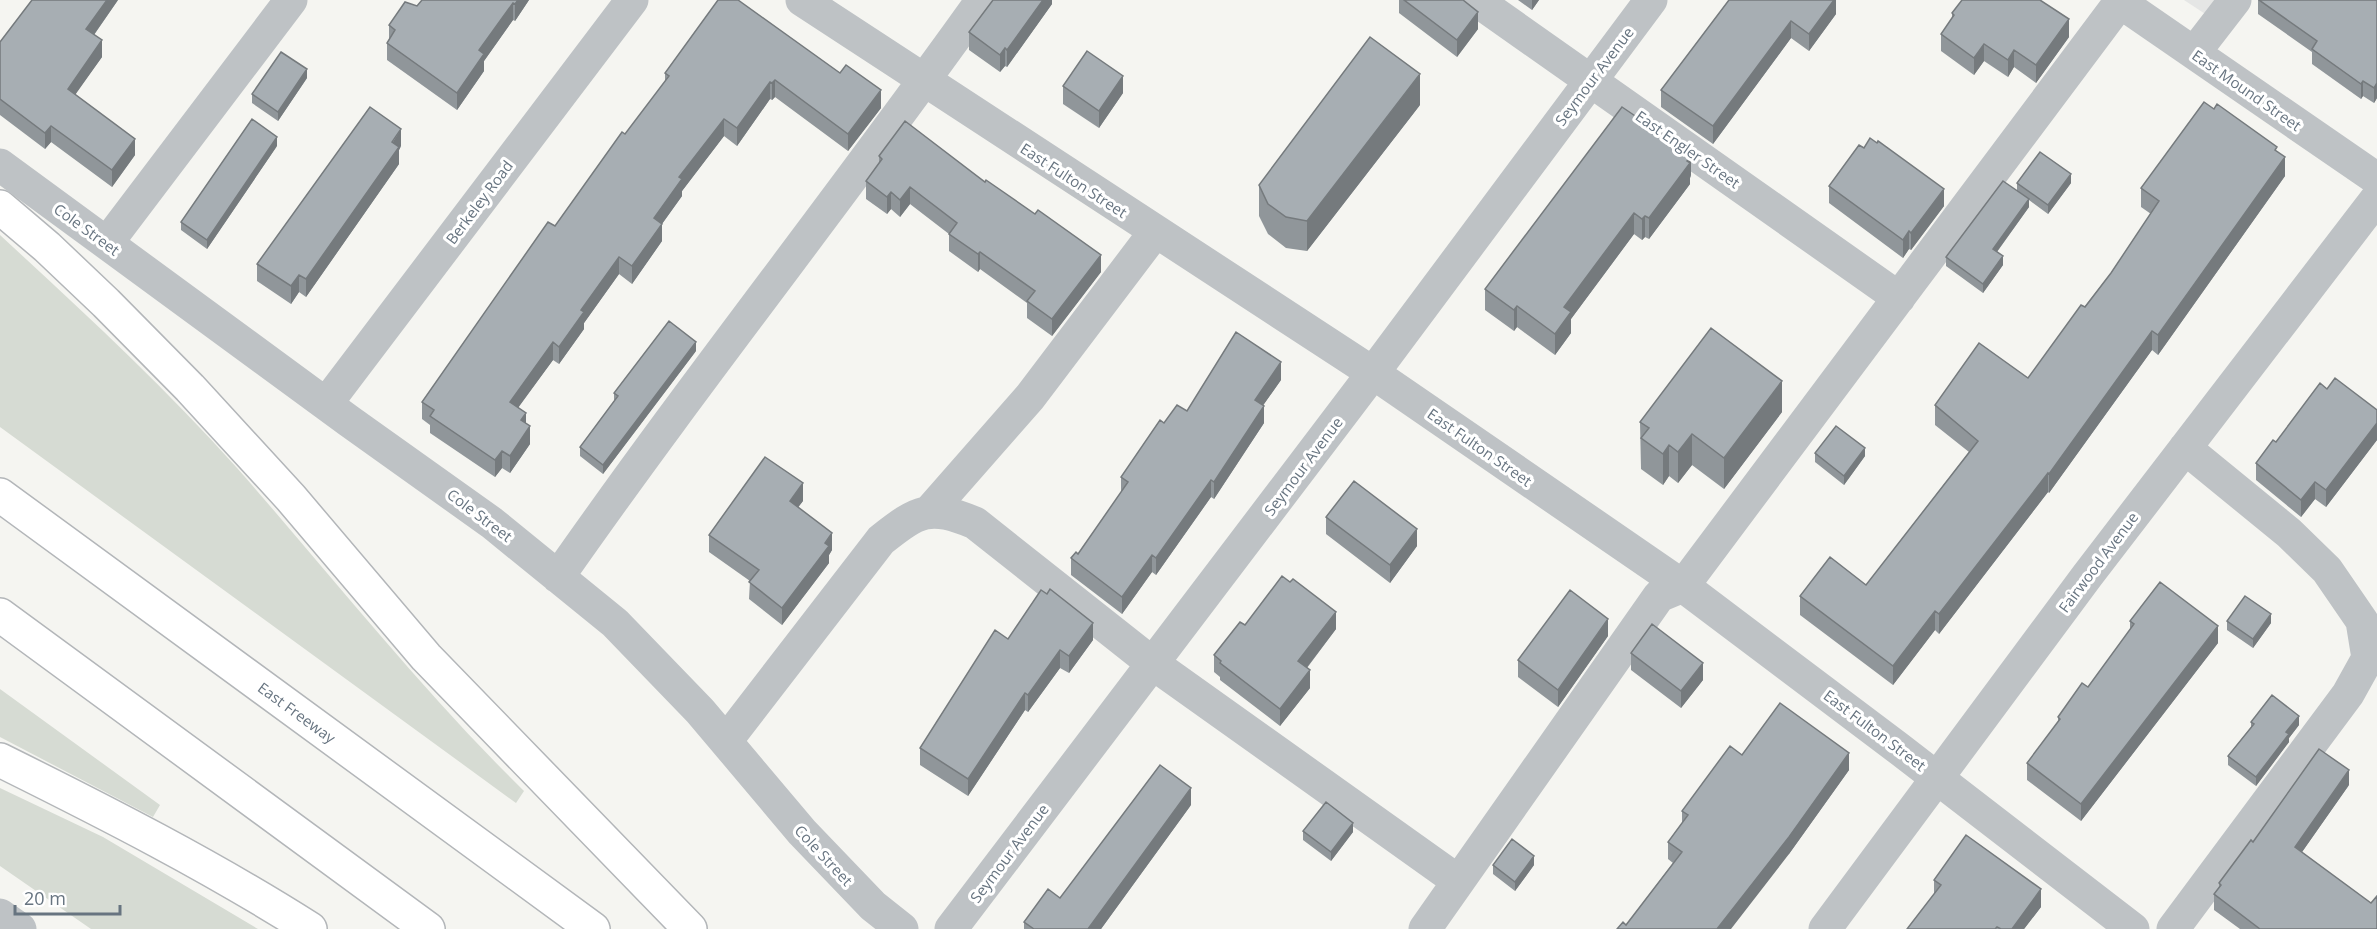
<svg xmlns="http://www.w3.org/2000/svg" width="2377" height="929" viewBox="0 0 2377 929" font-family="'Open Sans',sans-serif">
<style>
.built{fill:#e5e6e5}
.green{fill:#d6dbd3}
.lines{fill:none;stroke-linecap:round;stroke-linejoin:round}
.highway-casing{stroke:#b3b6b9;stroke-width:36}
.minor{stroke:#bec2c5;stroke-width:33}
.highway{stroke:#fff;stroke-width:33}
.wall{fill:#90969a}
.shaded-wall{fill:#757a7d}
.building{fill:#a7aeb3;stroke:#757a7d;stroke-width:1.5}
.labels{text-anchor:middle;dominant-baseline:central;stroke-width:6;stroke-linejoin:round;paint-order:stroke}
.street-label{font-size:15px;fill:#677480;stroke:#fff}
</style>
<rect width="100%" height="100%" fill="#f5f5f1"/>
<path class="built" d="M2184,0h53l-18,23z"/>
<path class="green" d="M0,235c81,75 163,150 237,233 95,108 184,222 287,323l-8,12 -516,-376z
M0,689l160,116 -7,12 -153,-80z
M0,788l103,49 155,92h-167l-91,-63z"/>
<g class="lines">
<g class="highway-casing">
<g id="highway">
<path d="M0,207l47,40 59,56 84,85 101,110 135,159 264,272"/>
<path id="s1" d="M0,495l593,434"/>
<path d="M0,615l428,314"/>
<path d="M0,760c105,52 211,106 310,169"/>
</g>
</g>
<path class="minor" d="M802,0l571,373 310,213 215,162 235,181
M1476,0l423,298
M2117,0l260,179
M2194,53l41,-53
M0,165l349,256 143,102 123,100 85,88 102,121 71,74 29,23
M107,243l184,-243
M326,404l306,-404
M930,511l100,-114 125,-165
M558,577c137,-196 286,-383 424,-577
M726,741l155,-201c38,-30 48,-36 94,-17l177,140 306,218
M0,915l20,14
M951,929l422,-556 278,-373
M1425,929l234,-333 24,-10 437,-584
M1825,929l262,-353 290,-378
M2173,929l175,-235 20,-36 -6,-37 -35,-51 -38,-37 -104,-85"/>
<use href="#highway" class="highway"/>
</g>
<path class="wall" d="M118,0l-24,35 8,22 -27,37 60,61 -23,32 -61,-45 -6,7 -45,-34v-73z
M422,0h107l-14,21 -2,-1 -29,41v10l-27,39 -70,-50v-17l2,-3v-15l28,-19z
M718,0l163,108 -33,43 -73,-54 -3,3 -2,-1 -33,47 -13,-10 -42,55v5l-20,28v17l-30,43 -13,-10 -35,49v6l-25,35 -6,-4 -35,47 8,17 4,20 -20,29 -8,-5 -7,9 -65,-44v-8l-8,-6v-17l243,-320v-9z
M1052,0v4l-45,63 -2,-1 -5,6 -31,-22v-18z
M1399,0h64l15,29 -21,28 -58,-44z
M1518,0h21l-7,10z
M1729,0h107v14l-27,37 -18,-13 -78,106 -52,-37v-17z
M2258,0h119v98l-3,5 -11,-7 -2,3 -49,-35v-12l-54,-38z
M1952,13l117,24 -33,46 -22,-16 -6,10 -24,-16 -10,14 -33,-24v-17l11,-16z
M307,78l-29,43 -26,-18v-9z
M1063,86l60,7 -24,35 -36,-24z
M1420,105l-113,146 -21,-3 -18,-14 -9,-18v-31z
M277,146l-70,103 -26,-19v-8z
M401,146l-2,4v14l-93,133 -7,-5 -8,12 -34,-23v-17z
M2277,151l8,25 -127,179 -6,-5 -103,143 -1,-1 -109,142 -4,-4 -42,55 -93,-70v-19l66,-11 103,-133 -34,-27v-20l93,-27 83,-105 40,-59 -10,-7v-19z
M879,156l222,116 -49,64 -25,-18v-15l-47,-34 -2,3 -29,-21v-17l-39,-30 -10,13 -9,-8 -4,5 -21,-15v-18l13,-18z
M1691,175l-1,3v6l-41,55 -4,-2 -3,3 -8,-6 -63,85v14l-16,22 -38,-28 -3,4 -29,-21v-21z
M2017,183h54l-23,31 -19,-14v7l-32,45 6,13 -20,28 -37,-27v-9l71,-66z
M1829,186l115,20 -33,44 -2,-1 -6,9 -74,-55z
M696,351l-93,123 -23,-18v-9l34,-46v-8z
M1281,380l-18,25 1,18 -50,76 -3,-2 -55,78 -4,-3 -30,42 -51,-39v-17l7,-4 43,-61v-16l66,-66z
M2327,389l50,21v30l-51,67 -11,-8 -14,18 -45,-37v-17z
M1782,412l-58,77 -32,-24 -14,18 -9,-7 -6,9 -22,-16 -1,-47z
M1815,453l50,3 -21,29 -29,-23z
M803,501l-5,6 34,43 -3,5v8l-47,62 -33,-26 1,-18 -41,-29v-17z
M1326,517l91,29 -27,37 -64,-49z
M2130,621l88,22 -137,178 -54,-41v-17l31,-40v-6l30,-30 42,-57z
M2227,621l44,2 -18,25 -26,-18z
M1245,625l91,4 -29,39 3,20 -30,38 -60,-46v-3l-6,-5v-17z
M1608,636l-50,71 -40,-30v-17z
M1008,639l85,1 -24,33 -9,-5 -32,44 -3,-2 -57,86 -48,-31v-17z
M1631,653l72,27 -22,28 -50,-38z
M2251,722l48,3 -10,13v4l-33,44 -28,-21v-9l23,-29z
M1742,755l107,15 -60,84 -163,71 47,-62 -5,-4v-17l14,-19v-12z
M2349,785l-47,67 75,77h-137l-26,-19v-16l5,-6v-5l34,-41z
M1191,805l-90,124h-77v-7l36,-24z
M1303,831l50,1 -22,29 -28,-21z
M1493,865h41l-19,26 -22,-17z
M1934,880l107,27 -17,22h-117l27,-35z"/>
<path class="shaded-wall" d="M107,0h11l-32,46v-17z
M518,0h11l-14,21v-17z
M1043,0h9v4l-45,63v-17z
M1532,0h7l-7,10z
M1834,0h2v14l-27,37v-17z
M513,3v17l-29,41v10l-27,39v-17l22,-43z
M1478,12v17l-21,28v-17z
M2069,19v18l-33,46v-18z
M1791,21v17l-78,106v-18z
M102,40v17l-34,48v-16z
M1984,44v17l-10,14v-17z
M1005,48v18l-5,6v-17z
M2014,50v17l-6,10v-17z
M307,69v9l-29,43v-9z
M1420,74v31l-113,146v-30z
M1123,76v17l-24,35v-17z
M775,80v17l-3,3v-17z
M2363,81v15l-2,3v-15z
M770,82v17l-33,47v-18z
M2377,83v15l-3,5v-15z
M881,90v18l-33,43v-17z
M724,119v17l-42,55v5l-28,39v-17l25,-41z
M51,126v16l-6,7v-16z
M401,129v17l-2,4v14l-93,133v-18z
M277,137v9l-70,103v-9z
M135,139v16l-23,32v-17z
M1691,154v21l-1,3v6l-41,55v-21z
M2285,157v19l-127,179v-20z
M2071,174v9l-23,31v-9z
M910,187v17l-10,13v-17z
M1944,189v17l-33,44v-17z
M891,192v17l-4,5v-17z
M2029,199v8l-36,50v-8z
M1634,213v21l-63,85v14l-16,22v-21l9,-27z
M1645,216v21l-3,3v-21z
M662,224v17l-30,43v-18z
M1909,231v18l-6,9v-18z
M980,252v17l-2,3v-18z
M1101,255v17l-49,64v-17z
M2003,256v9l-20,28v-9z
M619,257v17l-35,49v6l-25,35v-17l22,-37z
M299,275v17l-8,12v-18z
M1517,306v21l-3,4v-21z
M2152,331v19l-103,143v-19z
M553,342v18l-43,59v-17z
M696,342v9l-93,123v-9z
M1281,362v18l-26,37v-17z
M1782,381v31l-58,77v-31z
M1264,406v17l-50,76v-17z
M526,413v17l-5,-10z
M2377,423v17l-51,67v-17z
M530,426v18l-20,29v-17z
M1692,434v31l-14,18v-31z
M1669,445v31l-6,9v-31z
M1865,448v8l-21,29v-9z
M502,451v17l-7,9v-17z
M2048,473v19l-109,142v-20z
M1211,480v17l-55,78v-17z
M2315,482v17l-14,18v-17z
M803,483v18l-13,17v-17z
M1417,529v17l-27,37v-18z
M832,533v17l-3,5v8l-47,62v-17z
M1152,555v17l-30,42v-17z
M1935,611v19l-42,55v-19z
M1336,612v17l-38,50v-18z
M2271,614v9l-18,25v-9z
M1608,619v17l-50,71v-17z
M1093,623v17l-24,33v-17z
M2218,626v17l-137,178v-17z
M1060,650v18l-32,44v-17z
M1703,663v17l-22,28v-17z
M1310,670v18l-30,38v-17z
M1025,693v17l-57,86v-17z
M2299,716v9l-10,13v4l-33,44v-9l30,-45z
M1849,753v17l-60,84 -58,75h-14z
M2349,770v15l-54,77v-15z
M1191,788v17l-90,124h-13z
M1353,823v9l-22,29v-9z
M1534,856v9l-19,26v-9z
M2041,889v18l-17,22h-12z"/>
<path class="building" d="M32,0h75l-21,29 16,11 -34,49 67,50 -23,31 -61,-44 -6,7 -45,-34v-57z
M422,0h96l-3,4 -2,-1 -34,47 5,4 -27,39 -70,-50 8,-13 -6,-5 16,-23 12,4z
M718,0h20l102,73 6,-8 35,25 -33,44 -73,-54 -3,3 -2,-1 -33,46 -13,-9 -45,58 3,2 -28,39 8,6 -30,42 -13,-9 -38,53 3,2 -25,35 -6,-5 -43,60 16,11 -5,7 9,6 -20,30 -8,-5 -7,9 -65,-44 4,-6 -12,-8 126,-180 7,4 67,-94 3,2 44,-58 -4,-3z
M993,0h50l-36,50 -2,-2 -5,7 -31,-23z
M1404,0h59l15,12 -21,28z
M1729,0h105l-25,34 -18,-13 -78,105 -52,-36z
M1962,0h78l29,19 -33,46 -22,-15 -6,10 -24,-16 -10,14 -33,-24 13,-19 -2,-2z
M2259,0h118v83l-3,5 -11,-7 -2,3 -49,-35 5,-8z
M1370,37l50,37 -113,147 -21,-4 -18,-13 -9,-19z
M1087,51l36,25 -24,35 -36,-25z
M281,52l26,17 -29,43 -26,-18z
M2204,102l10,7 3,-5 60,43 -2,3 10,7 -127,178 -6,-4 -103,143 -1,-1 -109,141 -4,-3 -42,55 -93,-70 30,-39 36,28 112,-144 -43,-36 44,-62 49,35 53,-73 4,2 26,-34 48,-72 -18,-13z
M370,107l31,22 -9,13 7,5 -93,132 -7,-4 -8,11 -34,-22z
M1622,107l69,47 -4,7 3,2 -41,55 -4,-2 -3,3 -8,-6 -70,94 7,5 -16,22 -38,-28 -3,4 -29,-21z
M252,119l25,18 -70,103 -26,-18z
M905,121l80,61 1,-2 49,34 3,-4 63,45 -49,64 -25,-18 8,-10 -55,-39 -2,2 -29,-20 8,-11 -47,-36 -10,13 -9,-8 -4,5 -21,-16 16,-22 -3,-3z
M1870,138l7,5 1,-2 66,48 -33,44 -2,-2 -6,9 -74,-54 30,-41 5,3z
M2040,152l31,22 -23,31 -31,-22z
M2003,181l26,18 -36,50 10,7 -20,28 -37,-27z
M669,321l27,21 -93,123 -23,-18 38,-51 -4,-3z
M1711,328l71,53 -58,77 -32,-24 -14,18 -9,-7 -6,9 -22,-16 8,-10 -9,-6z
M1236,332l45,30 -26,38 9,6 -50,76 -3,-2 -55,78 -4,-3 -30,42 -51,-39 5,-6 2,2 50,-72 -7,-5 39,-57 4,3 13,-18 10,6z
M2335,378l42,32v13l-51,67 -11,-8 -14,18 -45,-37 17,-23 3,2 44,-59 7,6z
M1836,426l29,22 -21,28 -29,-23z
M765,457l38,26 -13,18 42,32 -7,10 4,3 -47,62 -33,-26 10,-12 -50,-35z
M1354,481l63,48 -27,36 -64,-48z
M1282,576l8,6 3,-3 43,33 -38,49 12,9 -30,39 -60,-46 1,-2 -7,-6 26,-33 5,3z
M2160,582l58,44 -137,178 -54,-41 33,-44 -2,-2 24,-34 6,4 46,-63 -4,-3z
M1050,589l43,34 -24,33 -9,-6 -32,45 -3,-2 -57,86 -48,-31 75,-118 13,9 33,-49 6,4z
M1570,590l38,29 -50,71 -40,-30z
M2245,596l26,18 -18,25 -26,-18z
M1652,624l51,39 -22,28 -50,-38z
M2272,695l27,21 -13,16 3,2 -33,43 -28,-21 26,-32 -3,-2z
M1780,703l69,50 -60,84 -72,92h-100l6,-7 3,3 56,-73 -14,-10 20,-27 -6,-4 48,-65 12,9z
M2319,749l30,21 -54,77 76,56 6,-7v33h-117l-46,-35 7,-9 -2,-2 32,-43 2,2z
M1160,765l31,23 -103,141h-54l-10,-7 24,-33 12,9z
M1326,802l27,21 -22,29 -28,-21z
M1966,835l75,54 -29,40h-11l-4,-2 -2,2h-88l34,-44 -7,-5z
M1512,839l22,17 -19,26 -22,-17z"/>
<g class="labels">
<g class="street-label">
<text transform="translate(1594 76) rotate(-53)">Seymour Avenue</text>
<text transform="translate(2247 90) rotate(35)">East Mound Street</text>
<text transform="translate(1688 149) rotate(35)">East Engler Street</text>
<text transform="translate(1074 180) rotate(33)">East Fulton Street</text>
<text transform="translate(479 202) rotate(-53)">Berkeley Road</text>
<text transform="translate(87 229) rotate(36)">Cole Street</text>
<text transform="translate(1480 447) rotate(35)">East Fulton Street</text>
<text transform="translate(1303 466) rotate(-53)">Seymour Avenue</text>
<text transform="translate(480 515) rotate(37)">Cole Street</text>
<text transform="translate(2098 562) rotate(-53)">Fairwood Avenue</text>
<text stroke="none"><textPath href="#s1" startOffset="368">East Freeway</textPath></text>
<text transform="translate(1875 730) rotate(37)">East Fulton Street</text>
<text transform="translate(1009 853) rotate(-53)">Seymour Avenue</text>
<text transform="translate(824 855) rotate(47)">Cole Street</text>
</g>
</g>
<path d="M15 905v9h105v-9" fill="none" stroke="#677480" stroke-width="3"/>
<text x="24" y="905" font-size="18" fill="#677480" stroke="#ffffff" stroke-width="4.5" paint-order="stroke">20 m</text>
</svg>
